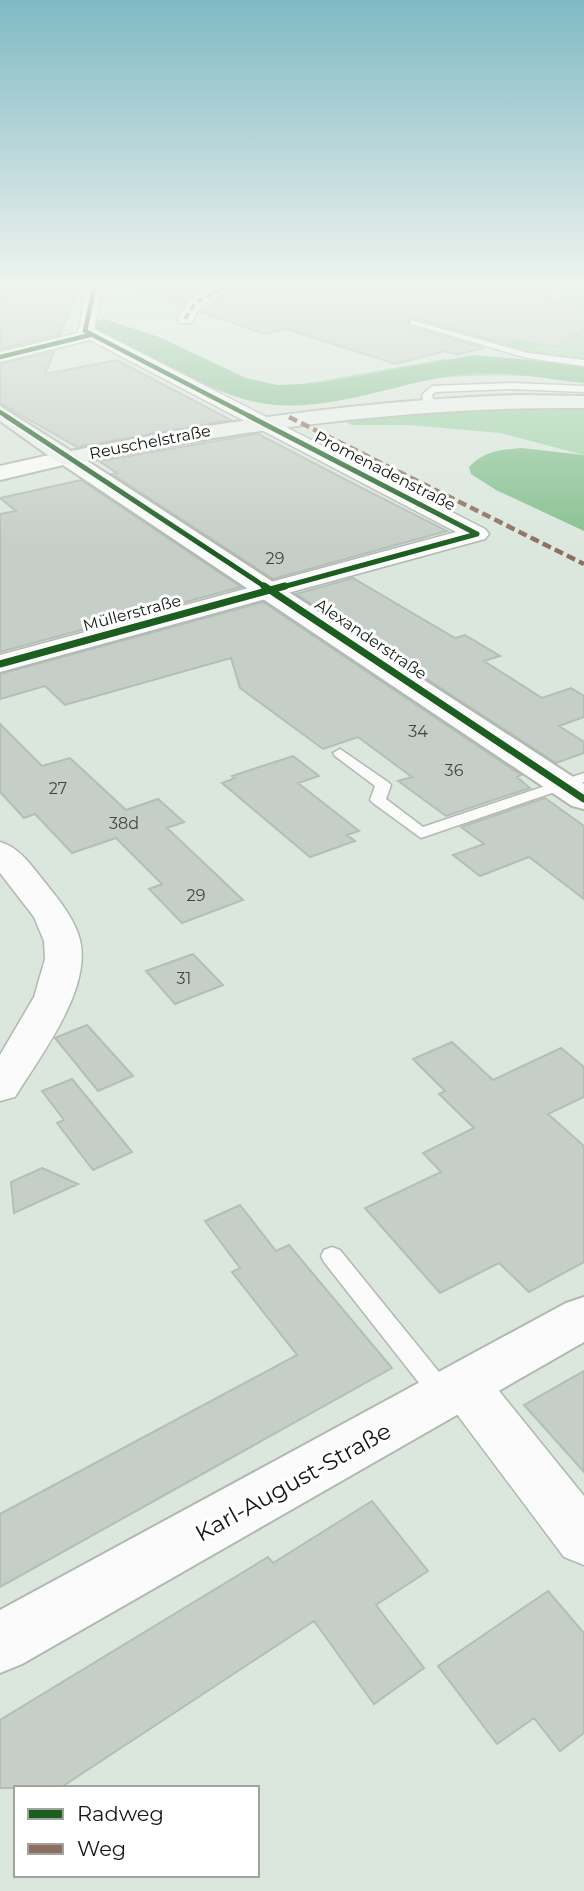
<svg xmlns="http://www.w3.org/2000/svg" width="584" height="1891" viewBox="0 0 584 1891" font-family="Montserrat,sans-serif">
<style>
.built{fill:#cfe4d2}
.green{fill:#b0d6b4}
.forest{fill:#a0d2a8}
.water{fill:#85c08f}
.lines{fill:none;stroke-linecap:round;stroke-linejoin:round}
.river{fill:#85c08f;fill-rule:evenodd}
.building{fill:#c6cfc7;stroke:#b4beb6;stroke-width:2}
.service-casing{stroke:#b0b9b1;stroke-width:3}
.minor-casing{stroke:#b0b9b1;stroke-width:3}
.tertiary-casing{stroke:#b0b9b1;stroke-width:4}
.secondary-casing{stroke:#b0b9b1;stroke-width:4}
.service{fill:#fafbfa;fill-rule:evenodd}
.minor{fill:#fafbfa;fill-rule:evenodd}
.tertiary{fill:#fafbfa;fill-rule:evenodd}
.secondary{fill:#ecf1ed;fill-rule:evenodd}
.quiet-far1{stroke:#8d6e63;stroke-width:3.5;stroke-dasharray:7 3.5;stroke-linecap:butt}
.quiet{stroke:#8d6e63;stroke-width:4.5;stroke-dasharray:9 4.5;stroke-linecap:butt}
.cycleway-far2-casing{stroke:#fff;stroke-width:6}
.cycleway-far1-casing{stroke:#fff;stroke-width:8}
.cycleway-casing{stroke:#fff;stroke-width:10}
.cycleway-far2{stroke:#1b5e20;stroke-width:4.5}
.cycleway-far1{stroke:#1b5e20;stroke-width:5}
.cycleway{stroke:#1b5e20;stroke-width:7}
.labels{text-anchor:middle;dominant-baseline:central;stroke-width:6;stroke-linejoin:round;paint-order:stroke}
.far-street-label{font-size:16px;fill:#121912;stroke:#fff}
.number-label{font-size:16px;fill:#3f463f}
.near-street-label{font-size:23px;fill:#121912;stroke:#fff}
</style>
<rect width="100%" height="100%" fill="#dbe7dc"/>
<path class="built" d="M95,284h112l10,8 -21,10 -11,17 -99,2z"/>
<path class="green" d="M576,289l8,2v68l-56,-10 30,-11 23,-26z
M101,329l28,5 124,59 42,7h-38z"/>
<path class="forest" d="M556,284h18l7,28 -23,26 -29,11 55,10v4l-83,-16 36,-19 24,-31z
M444,359l140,12v11c-84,-14 -173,-4 -255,12l4,5 -38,1 -42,-7z
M584,407v48l-84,-22 -91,-8h-58l-11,-9 83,-8z"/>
<path class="water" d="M521,448l63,7v76l-88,-41 -25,-16 -2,-7c15,-16 31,-17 52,-19z"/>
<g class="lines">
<path class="river" d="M104,319l55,18 87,41 31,7 44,-2 153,-28 110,10v18c-40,-4 -82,-14 -122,-9 -61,8 -122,35 -185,31 -66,-5 -121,-53 -183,-71l-4,-6 4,-6z"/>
</g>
<path class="building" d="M0,284h80l-20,51 -60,14z
M132,284h65l5,6 -13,7 -7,9 -51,-17z
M220,284h327l2,14 35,10v21l-27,18 -45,-7 -10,3 -90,-26 -4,3 2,7 73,21 -26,7 -12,-4 -49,13 -110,-35 -22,5 -63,-22 25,-18 1,-4z
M54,352l-9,22 72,-14 114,60 -154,27 -77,-44v-39z
M258,434l102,53 87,44 -174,48 -161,-105 5,-1 -18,-12z
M81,480l160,107 -241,65v-138l16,-3 -16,-13z
M353,578l102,60 10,-3 35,21 -16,5 58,37 29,-10 13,8v21l-25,9 25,16v11l-28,10 -260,-169z
M263,602l258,173 -4,2 13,11 -84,28 -48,-35 14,-4 -54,-40 -35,12 -83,-61 -9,-30 -166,47 -20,-19 -45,13v-25z
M0,724l42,42 28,-8 56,52 32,-11 26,23 -17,6 76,72 -61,23 -33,-34 13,-5 -46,-46 -44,15 -37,-39 -11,4 -24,-26z
M293,756l26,20 -21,7 61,48 -12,4 8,6 -45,16 -88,-74 13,-5 -3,-2z
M545,798l39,28v73l-55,-42 -49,19 -27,-21 31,-11 -23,-17z
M193,954l30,31 -48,19 -29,-33z
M87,1025l46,51 -35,15 -43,-53z
M452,1042l41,38 68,-32 23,19v30l-36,17 36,32v116l-55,30 -30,-29 -59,30 -75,-85 76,-36 -18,-19 51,-25 -35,-34 6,-3 -32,-32z
M72,1079l60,73 -39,18 -36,-47 7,-3 -22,-29z
M42,1168l36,16 -64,29 -3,-31z
M240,1205l36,46 13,-6 103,123 -392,219v-73l297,-159 -65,-83 8,-4 -35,-47z
M584,1371v101l-60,-67z
M372,1501l56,70 -52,34 48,63 -50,36 -60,-83 -254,167h-60v-68l268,-163 5,6z
M548,1591l36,42v100l-24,18 -26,-33 -37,26 -59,-78z"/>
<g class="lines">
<g class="service-casing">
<path id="service" d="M573,284l11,1v5l-11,-4z
M411,320l117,33 56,7v6l-57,-8 -116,-34z
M512,383l72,3v6l-72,-3 -77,3 -3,3 2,8 -5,3 -5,-3 -2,-8 10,-9z
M340,749l48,33 3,3 -5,14 37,28 161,-54v9l-163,56 -48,-35 -3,-3 5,-14 -40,-30 -2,-3z
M332,1247l8,3 112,138 3,7 -3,7 -9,3 -9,-3 -110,-140 -3,-6 3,-6z"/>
</g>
<g class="minor-casing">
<path id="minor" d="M87,284h16l-9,45 391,200 4,5 -4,5 -485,133v-17l456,-123 -366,-192 -90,22v-10l78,-19z
M200,284h16l9,8 -23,13 -11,18h-12l-2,-4 13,-20 16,-8z
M0,842c20,5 34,27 47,43 13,16 28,35 33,55 12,50 -40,116 -65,157l-15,4v-46l34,-58 11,-38 -1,-18 -10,-24 -34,-44z
M465,1365l18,6 101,125v69l-20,-8 -117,-156 -7,-15 7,-15z"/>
</g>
<g class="tertiary-casing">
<path id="tertiary" d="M67,451l8,2 509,331v25l-12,-3 -509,-341 -63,15v-14z
M584,1297v45l-562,322 -22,9v-63l566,-307z"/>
</g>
<g class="secondary-casing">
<path id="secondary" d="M517,395l67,1v12c-176,-2 -345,22 -517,57l-8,-2 -59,-42v-15l71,45c148,-30 295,-51 446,-56z"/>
</g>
<use href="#service" class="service"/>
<use href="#minor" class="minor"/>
<use href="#tertiary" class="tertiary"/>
<use href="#secondary" class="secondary"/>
<path class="quiet-far1" d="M185,319l11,-17 21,-10 -10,-8"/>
<path class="quiet" d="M289,417l295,147"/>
<g class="cycleway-far2-casing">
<path id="cycleway-far2" d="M95,284l-10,47 168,87
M0,357l90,-22
M0,412l9,6"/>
</g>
<g class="cycleway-far1-casing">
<path id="cycleway-far1" d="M6,416l261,172
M249,416l228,118 -198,54"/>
</g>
<g class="cycleway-casing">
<path id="cycleway" d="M264,586l320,213
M0,664l285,-78"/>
</g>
<use href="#cycleway-far2" class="cycleway-far2"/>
<use href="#cycleway-far1" class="cycleway-far1"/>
<use href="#cycleway" class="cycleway"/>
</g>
<linearGradient id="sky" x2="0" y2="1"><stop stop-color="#80b9c4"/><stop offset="0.52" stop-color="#eff4ef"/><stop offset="1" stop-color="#eff4ef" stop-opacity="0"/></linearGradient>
<rect width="584" height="548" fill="url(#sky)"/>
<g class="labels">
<g class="far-street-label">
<text transform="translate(150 442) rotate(-11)">Reuschelstraße</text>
<text transform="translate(385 471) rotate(27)">Promenadenstraße</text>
<text transform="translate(132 613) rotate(-15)">Müllerstraße</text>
<text transform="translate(371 639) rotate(34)">Alexanderstraße</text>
</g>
<g class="number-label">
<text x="275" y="558">29</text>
<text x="418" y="731">34</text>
<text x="454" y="770">36</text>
<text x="58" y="788">27</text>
<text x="124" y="823">38d</text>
<text x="196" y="895">29</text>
<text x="184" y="978">31</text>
</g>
<g class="near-street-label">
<text transform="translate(293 1482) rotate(-29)">Karl-August-Straße</text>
</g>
</g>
<rect x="14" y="1786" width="245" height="91" fill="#ffffff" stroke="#a0a3a0" stroke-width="2"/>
<rect x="28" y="1809" width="35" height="10" fill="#1b5e20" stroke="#a0a3a0" stroke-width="2"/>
<text x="77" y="1821" font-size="21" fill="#121912">Radweg</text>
<rect x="28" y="1844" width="35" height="10" fill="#8d6e63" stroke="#a0a3a0" stroke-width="2"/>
<text x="77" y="1856" font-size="21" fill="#121912">Weg</text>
</svg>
